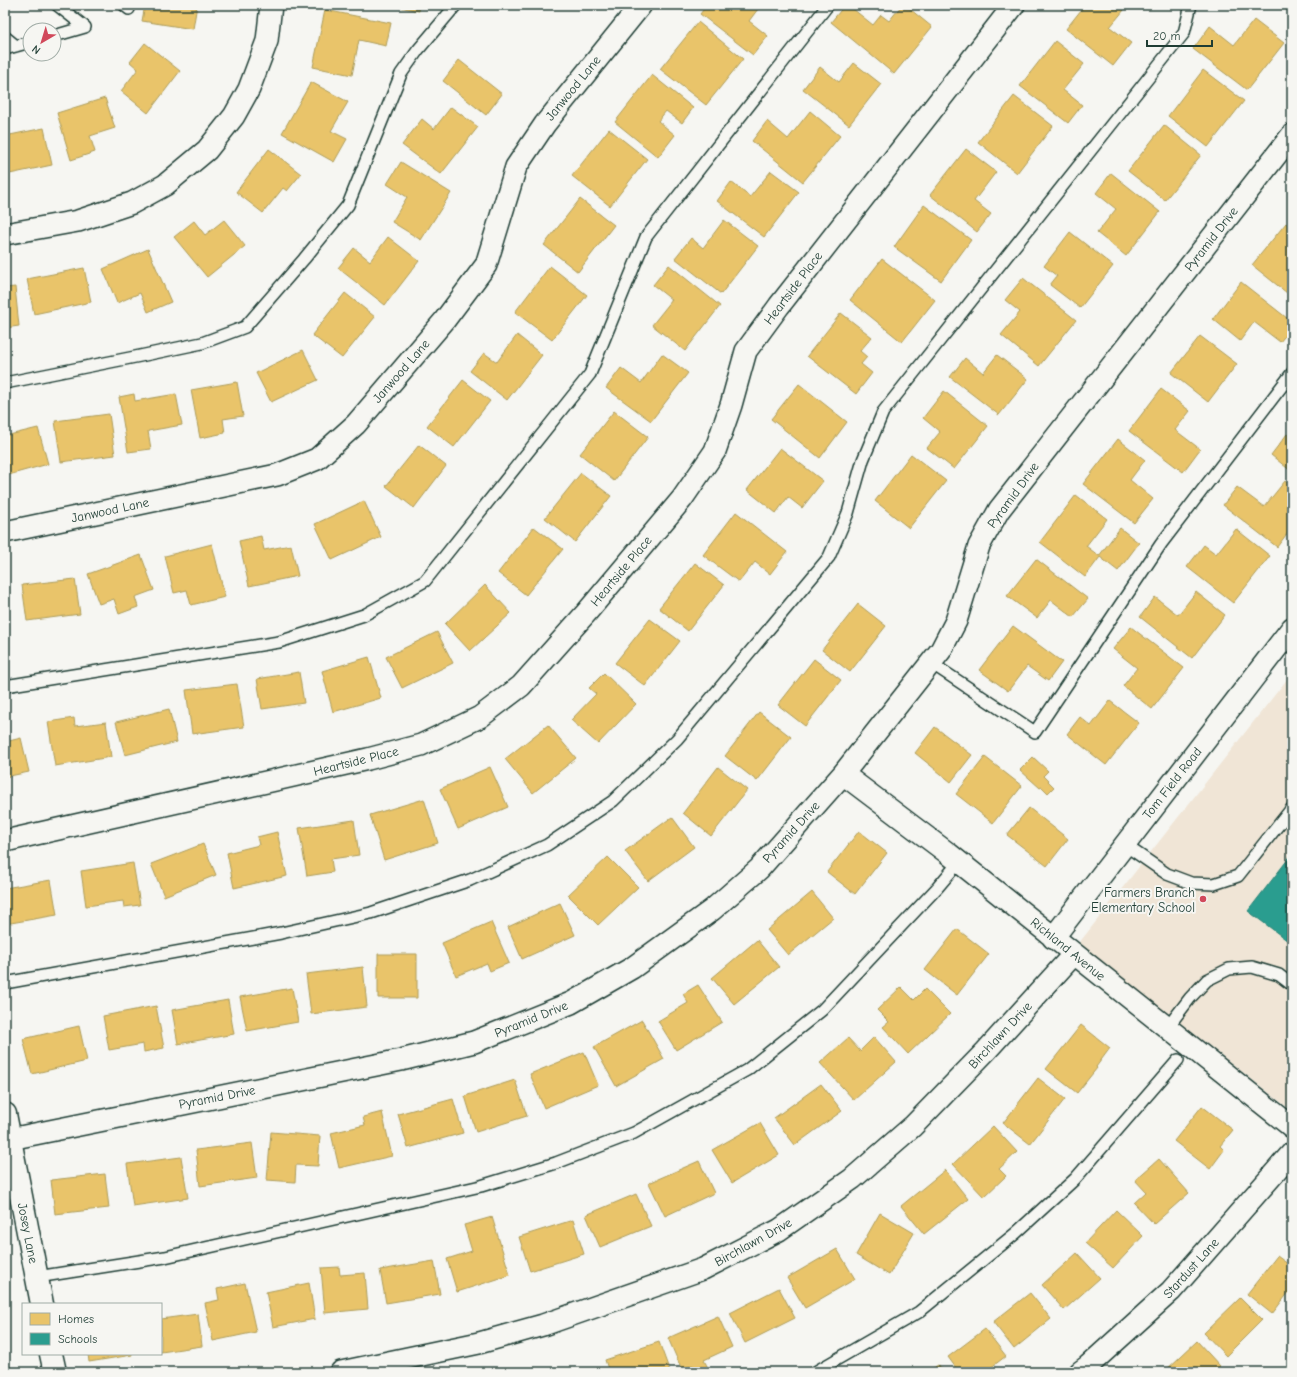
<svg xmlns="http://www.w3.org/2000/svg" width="1297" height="1377" viewBox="0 0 1297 1377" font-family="'Comic Neue',sans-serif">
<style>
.built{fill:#f0e5d6}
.homes{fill:#e9c46a;stroke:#ac9c5a}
.schools{fill:#2a9d8f;stroke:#278074}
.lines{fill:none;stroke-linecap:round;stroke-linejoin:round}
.service-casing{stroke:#1f3d34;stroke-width:14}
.minor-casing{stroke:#1f3d34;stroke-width:24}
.secondary-casing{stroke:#1f3d34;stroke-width:25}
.service{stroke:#f6f6f2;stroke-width:11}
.minor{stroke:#f6f6f2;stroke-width:21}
.secondary{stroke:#f6f6f2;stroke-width:22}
.poi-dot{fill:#d1495b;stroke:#f6f6f2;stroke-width:1.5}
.labels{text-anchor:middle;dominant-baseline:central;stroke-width:4;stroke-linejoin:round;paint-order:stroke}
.street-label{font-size:13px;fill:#1f3d34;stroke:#f6f6f2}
.poi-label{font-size:13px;fill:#1f3d34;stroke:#f6f6f2;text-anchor:end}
</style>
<rect width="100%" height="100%" fill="#f6f6f2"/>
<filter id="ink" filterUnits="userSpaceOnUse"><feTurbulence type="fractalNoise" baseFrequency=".025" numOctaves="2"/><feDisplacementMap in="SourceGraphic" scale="8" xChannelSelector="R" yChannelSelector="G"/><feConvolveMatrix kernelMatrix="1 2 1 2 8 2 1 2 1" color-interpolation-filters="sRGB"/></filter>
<g filter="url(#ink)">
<path class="built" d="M1292,673v438l-213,-168z"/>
<path class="homes" d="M145,5h52l-4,24 -51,-8z
M390,5h30l-1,6z
M707,5h54l-12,16 19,15 -15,19 -53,-41z
M845,5h3l25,20 8,-10 8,6 13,-16h3l27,22 -38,47 -63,-52z
M1085,5h33l6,5 -14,17 21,16 -18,23 -47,-37z
M325,10l66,13 -5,23 -27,-6 -7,35 -39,-8z
M1254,20l30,23 -37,47 -54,-41 17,-23 24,19z
M698,22l45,37 -37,46 -46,-36z
M1055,41l29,23 -21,26 19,15 -14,18 -48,-37z
M145,43l35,28 -32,42 -27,-22 17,-22 -8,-7z
M459,60l43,34 -16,21 -43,-34z
M854,63l27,21 -32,41 -46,-36 17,-22 19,15z
M1203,70l41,31 -36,46 -40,-31z
M652,75l41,33 -11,15 -16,-12 -8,10 17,14 -17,22 -43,-35z
M311,82l37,20 -17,29 16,8 -13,23 -52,-29z
M1014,96l39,30 -36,47 -39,-31z
M105,98l10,30 -25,8 5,16 -24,8 -14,-47z
M451,107l27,20 -37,47 -39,-29 20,-26 12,10z
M810,111l30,25 -37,46 -51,-41 15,-20 21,18z
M1164,125l37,30 -36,45 -37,-29z
M44,128l8,37 -47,10v-39z
M609,129l38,30 -37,47 -38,-30z
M269,149l32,25 -14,17 -4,-3 -20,25 -27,-21z
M966,149l30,23 -22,29 17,13 -14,18 -47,-37z
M401,162l50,31 -30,47 -29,-18 15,-25 -20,-13z
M771,171l28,21 -35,45 -47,-36 14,-19 19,15z
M1111,173l49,39 -34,44 -29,-23 19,-24 -20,-16z
M580,199l34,26 -36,47 -34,-27z
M924,205l47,35 -30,41 -47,-34z
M224,220l21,26 -38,31 -33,-40 20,-16 11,14z
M724,220l34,26 -37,48 -46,-36 16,-20 12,10z
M1286,223l6,5v69l-40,-32z
M1070,232l43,34 -33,42 -30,-23 7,-9 -13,-10z
M388,237l31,24 -34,44 -47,-37 16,-20 16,13z
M148,249l23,53 -23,10 -8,-19 -23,10 -14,-34z
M882,259l53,41 -33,42 -52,-42z
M669,265l51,41 -35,45 -33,-26 20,-25 -19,-15z
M550,266l37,29 -35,45 -37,-28z
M84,268l7,34 -57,12 -7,-35z
M1023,278l53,42 -37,46 -38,-31 19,-23 -15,-12z
M1241,282l51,40v5l-12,15 -26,-20 -14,19 -27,-22z
M15,287l4,39 -14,2v-40z
M345,293l30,24 -33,41 -30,-23z
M841,313l31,24 -12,14 7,6 -6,7 11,9 -16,21 -49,-38z
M517,335l25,20 -35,45 -37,-29 14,-18 13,9z
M1200,336l37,28 -29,38 -37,-29z
M303,350l15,30 -47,22 -15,-29z
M662,354l26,19 -37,48 -45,-33 15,-20 20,15z
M997,355l31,24 -29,36 -49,-38 15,-19 18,15z
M463,380l27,21 -36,46 -27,-21z
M237,382l6,34 -20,3 2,14 -25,5 -9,-48z
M799,384l48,38 -27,36 -49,-39z
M1161,389l29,22 -15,19 25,19 -17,23 -54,-41z
M944,391l44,35 -34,43 -27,-21 13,-16 -17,-14z
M134,394l1,7 41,-7 6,31 -34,6 3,18 -23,3 -9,-55z
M614,411l34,26 -34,44 -34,-27z
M109,414l6,41 -54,7 -6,-41z
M38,428l10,36 -43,12v-40z
M1287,434l5,4v34l-21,-17z
M1118,439l27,21 -15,20 23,19 -19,24 -51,-39z
M419,445l27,21 -32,42 -28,-22z
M780,448l43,33 -21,27 -14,-11 -12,16 -29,-23z
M911,454l35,27 -37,47 -34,-27z
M581,473l30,23 -36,46 -30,-24z
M1285,481l7,6v40l-15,20 -54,-42 14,-18 27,20z
M1076,495l31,24 -21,27 13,10 21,-28 19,15 -21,28 -18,-14 -15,20 -45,-35z
M364,501l17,36 -49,23 -17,-36z
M736,512l51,40 -17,22 -15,-12 -16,20 -36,-27z
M534,527l29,22 -37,46 -28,-22z
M1236,529l34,27 -37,47 -46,-36 17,-22 12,9z
M261,536l3,14 27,-5 7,31 -49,10 -10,-45z
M212,544l13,53 -34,8 -4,-15 -13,3 -9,-37z
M141,555l13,35 -19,7 3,10 -19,7 -5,-15 -15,5 -11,-30z
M1036,559l52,40 -15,18 -22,-17 -14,18 -30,-22z
M695,563l29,22 -36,46 -29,-23z
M75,579l5,35 -53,7 -5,-36z
M485,585l26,28 -41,38 -25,-27z
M1196,592l29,23 -33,43 -52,-41 15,-20 23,18z
M858,604l28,22 -36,46 -28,-22z
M650,619l30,22 -35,45 -30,-23z
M1013,626l49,36 -14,19 -21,-15 -19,25 -29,-21z
M1131,627l53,41 -32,41 -29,-23 14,-18 -24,-19z
M437,632l16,31 -51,25 -16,-31z
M369,657l12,41 -48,14 -11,-41z
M814,659l27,21 -36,46 -27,-21z
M299,672l5,31 -42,6 -5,-30z
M604,673l32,31 -38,40 -27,-24 25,-26 -7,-6z
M237,684l7,43 -52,7 -6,-44z
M1110,701l29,22 -33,42 -39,-31 13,-17 11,9z
M169,709l8,33 -52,13 -9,-33z
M759,712l32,25 -34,44 -32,-25z
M74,718l1,8 31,-4 5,35 -56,9 -7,-44z
M548,725l28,33 -43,35 -28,-34z
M935,727l37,28 -21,27 -36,-29z
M21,738l8,34 -24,5v-35z
M985,757l37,29 -29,37 -37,-29z
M1033,757l15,14 -5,5 11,11 -6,6 -6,-6 -2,1 -20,-18z
M490,767l18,40 -50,22 -18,-40z
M718,767l29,23 -36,46 -28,-23z
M424,799l14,44 -54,17 -14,-45z
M1029,808l39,31 -21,27 -40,-31z
M672,817l22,30 -46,34 -23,-30z
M354,820l5,35 -28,4 2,13 -26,4 -8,-48z
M859,831l28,22 -32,41 -28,-22z
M277,832l10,44 -53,12 -7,-35 32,-8 -2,-8z
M203,844l13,31 -52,21 -13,-32z
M608,857l30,30 -40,38 -30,-30z
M133,863l7,42 -16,2 -1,-6 -37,5 -5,-35z
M51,880l6,35 -52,9v-36z
M812,892l21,26 -45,37 -21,-25z
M560,903l15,32 -53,24 -14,-32z
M491,922l18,41 -19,8 -3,-8 -31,13 -14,-33z
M957,929l32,25 -32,41 -32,-25z
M757,940l22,27 -45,37 -22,-26z
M378,954h39v44h-39z
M363,967l4,40 -56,7 -5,-40z
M698,985l24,37 -46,28 -18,-29 30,-18 -5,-9z
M901,987l13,13 11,-11 25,25 -42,40 -25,-27 6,-5 -12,-12z
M292,988l6,34 -51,9 -7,-34z
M228,1000l6,34 -56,10 -6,-34z
M156,1006l8,42 -20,4 -1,-8 -34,6 -6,-34z
M642,1020l22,39 -48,27 -22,-39z
M1081,1025l29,23 -14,19 1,1 -20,25 -31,-24z
M79,1026l8,35 -55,13 -9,-35z
M874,1037l22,25 -42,38 -34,-37 28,-25 12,13z
M584,1052l14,33 -54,23 -14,-34z
M1038,1078l27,21 -35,45 -27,-21z
M515,1080l12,36 -51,16 -11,-36z
M821,1084l21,27 -47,34 -21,-27z
M453,1099l10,34 -55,15 -10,-34z
M1202,1106l31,24 -13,16 4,4 -14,19 -36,-28z
M382,1112l10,44 -53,12 -8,-35 34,-8 -2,-8z
M760,1123l19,32 -47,28 -20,-33z
M993,1126l24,26 -18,17 7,7 -22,21 -31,-33z
M271,1132l49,4 -2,30 -22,-1 -1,17 -28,-2z
M252,1143l5,35 -57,8 -4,-36z
M181,1157l7,41 -55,8 -6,-42z
M1159,1159l30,34 -35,31 -20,-21 12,-11 -11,-12z
M699,1161l15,32 -49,23 -16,-33z
M945,1170l23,29 -44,35 -23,-28z
M105,1174l4,34 -54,6 -4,-34z
M636,1194l15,32 -51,21 -14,-32z
M1116,1210l27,26 -30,32 -28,-25z
M880,1213l34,20 -25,42 -33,-20z
M492,1217l18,58 -53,17 -10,-33 25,-8 -8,-26z
M573,1220l11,34 -54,17 -11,-34z
M837,1249l18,30 -50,29 -18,-30z
M1077,1253l23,25 -36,32 -22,-25z
M1277,1256l15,11v21l-20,26 -25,-20z
M434,1261l6,33 -54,9 -6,-33z
M339,1267l1,8 25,-2 3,36 -43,4 -4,-45z
M245,1283l11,49 -43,9 -8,-38 14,-3 -2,-11z
M309,1283l6,36 -42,8 -7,-35z
M779,1288l16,30 -50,25 -15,-30z
M1030,1293l21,26 -37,30 -21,-27z
M1240,1298l22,22 -36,36 -22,-23z
M198,1314l4,32 -41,6v-33z
M718,1316l14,31 -28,13 6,12h-14l-3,-7 -11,5 -14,-32z
M985,1329l21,27 -21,16h-26l-11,-15z
M1197,1341l23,25 -7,6h-49z
M659,1342l11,30h-61l-4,-12z
M88,1354h44v1l-43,7z
M938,1365l5,7h-15z"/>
<path class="schools" d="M1292,854v90l-44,-33z"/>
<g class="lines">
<g class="service-casing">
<path id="service" d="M124,5l5,4
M54,36l31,-9 -28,-22
M5,37l11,9
M5,49l25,-7
M5,383l135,-27 62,-13 43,-16 59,-68 44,-54 53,-131 17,-24 38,-45
M931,663l104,69 126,-188 131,-171
M5,686l274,-44 85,-27 61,-34 165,-207 56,-137 182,-232
M1125,845l42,29 24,9 23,1 24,-8 54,-68
M5,983l276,-50 90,-20 99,-33 77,-35 66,-44 64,-62 152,-182 19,-44 15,-53 20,-48 301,-379 7,-28
M1167,1028l23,-30 17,-18 22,-11 23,-2 27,8 13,10
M37,1277l128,-20 316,-71 75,-23 78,-30 113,-63 75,-60 115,-122 22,-26
M815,1372l104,-60 97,-79 59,-54 103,-119"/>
</g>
<g class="minor-casing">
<path id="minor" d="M5,234l73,-13 54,-18 33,-18 42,-35 27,-34 15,-27 18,-48 4,-36
M5,532l272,-57 40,-16 39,-35 88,-103 42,-56 30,-98 29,-43 96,-119
M843,774l106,80 343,273
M5,841l363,-82 53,-14 59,-28 41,-31 66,-74 95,-113 33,-48 16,-46 15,-54 33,-45 235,-301
M1053,938l239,-310
M5,1140l396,-80 73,-18 97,-39 61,-35 80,-58 47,-41 84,-95 98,-124 15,-29 23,-75 20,-36 293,-375
M341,1372l138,-29 64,-18 160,-56 76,-39 73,-51 61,-53 73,-75 88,-97
M1080,1372l8,-6 83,-75 121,-138"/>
</g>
<g class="secondary-casing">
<path id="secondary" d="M5,1114l37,190
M51,1354l4,18"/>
</g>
<use href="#service" class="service"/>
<use href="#minor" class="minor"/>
<use href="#secondary" class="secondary"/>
</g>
</g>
<circle class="poi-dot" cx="1203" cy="899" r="4"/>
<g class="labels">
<g class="street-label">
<text transform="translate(573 88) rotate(-51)">Janwood Lane</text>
<text transform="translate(1211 239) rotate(-52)">Pyramid Drive</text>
<text transform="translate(793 288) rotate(-53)">Heartside Place</text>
<text transform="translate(401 371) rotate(-49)">Janwood Lane</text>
<text transform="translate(1013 495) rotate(-54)">Pyramid Drive</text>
<text transform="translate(110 510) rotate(-12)">Janwood Lane</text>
<text transform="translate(621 571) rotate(-50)">Heartside Place</text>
<text transform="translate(356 761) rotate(-14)">Heartside Place</text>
<text transform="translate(1172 783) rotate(-52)">Tom Field Road</text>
<text transform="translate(791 832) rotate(-48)">Pyramid Drive</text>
<text transform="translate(1068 949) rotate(39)">Richland Avenue</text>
<text transform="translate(531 1019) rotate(-22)">Pyramid Drive</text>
<text transform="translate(1000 1035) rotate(-47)">Birchlawn Drive</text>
<text transform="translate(217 1097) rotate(-11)">Pyramid Drive</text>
<text transform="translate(28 1233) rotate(79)">Josey Lane</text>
<text transform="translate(753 1242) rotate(-29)">Birchlawn Drive</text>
<text transform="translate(1191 1268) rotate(-48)">Stardust Lane</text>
</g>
<g class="poi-label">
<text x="1195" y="892">Farmers Branch<tspan x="1195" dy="15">Elementary School</tspan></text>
</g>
</g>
<rect width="1297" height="1377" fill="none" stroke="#f6f6f2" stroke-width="20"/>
<rect x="10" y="10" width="1277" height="1357" fill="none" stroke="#1f3d34" stroke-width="1.5" filter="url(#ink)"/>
<rect x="22" y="1303" width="140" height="52" fill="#f6f6f2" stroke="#a0aca6"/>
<rect x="30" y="1313" width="20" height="12" fill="#e9c46a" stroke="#a0aca6"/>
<text x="58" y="1323" font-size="12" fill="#1f3d34">Homes</text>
<rect x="30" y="1333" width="20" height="12" fill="#2a9d8f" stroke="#a0aca6"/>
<text x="58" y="1343" font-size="12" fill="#1f3d34">Schools</text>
<g transform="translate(42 42) rotate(218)"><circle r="19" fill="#f6f6f2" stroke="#a0aca6"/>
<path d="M0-3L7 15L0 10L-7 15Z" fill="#d1495b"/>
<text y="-6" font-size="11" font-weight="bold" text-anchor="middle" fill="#1f3d34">N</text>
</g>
<path d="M1147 40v6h65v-6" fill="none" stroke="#1f3d34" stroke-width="2"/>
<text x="1153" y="40" font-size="12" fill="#1f3d34" stroke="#f6f6f2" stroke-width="3" paint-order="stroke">20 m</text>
</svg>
